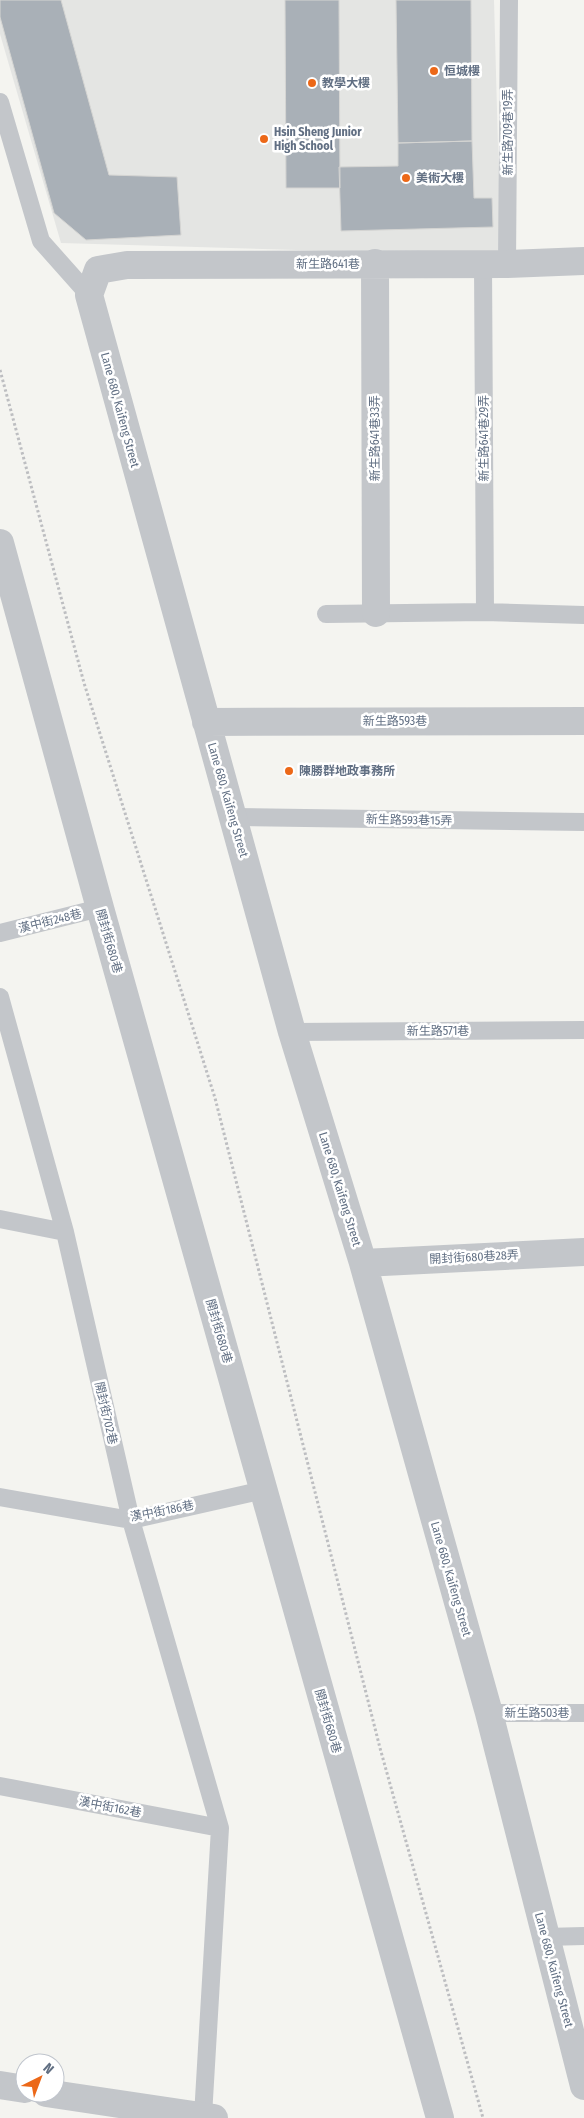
<svg xmlns="http://www.w3.org/2000/svg" width="584" height="2118" viewBox="0 0 584 2118" font-family="'Fira Sans Condensed','Noto Sans TC',sans-serif">
<style>
.built{fill:#e4e5e3}
.building{fill:#a9b0b7;stroke:#d5d5d3}
.lines{fill:none;stroke-linecap:round;stroke-linejoin:round}
.path{stroke:#bdbec1;stroke-width:3;stroke-dasharray:2.5 2.5;stroke-linecap:butt}
.service{stroke:#c3c6ca;stroke-width:18}
.minor{stroke:#c3c6ca;stroke-width:28}
.poi-dot{fill:#ec6818;stroke:#fff;stroke-width:2}
.labels{text-anchor:middle;dominant-baseline:central;stroke-width:5;stroke-linejoin:round;paint-order:stroke}
.poi-label{font-size:12px;font-weight:bold;fill:#616f83;stroke:#fff;text-anchor:start}
.street-label{font-size:12px;fill:#616f83;stroke:#fff}
</style>
<rect width="100%" height="100%" fill="#f4f4f0"/>
<path class="built" d="M0,0h494l7,256 -440,-13 -61,-209z"/>
<path class="building" d="M0,0h61l48,175 68,2 4,58 -95,5 -32,-27 -54,-196z
M285,0h54l1,188h-54z
M396,0h75l1,141 -74,2z
M472,141l2,57h18l1,29 -152,4 -2,-64 59,-1v-23z"/>
<g class="lines">
<path class="path" d="M0,370l84,313 131,415 165,650 103,370"/>
<path class="service" d="M0,102l41,139 48,54
M483,263l2,349
M507,264l2,-264
M326,614l159,-2 99,3
M234,817l350,5
M0,933l100,-25
M0,997l65,235 66,288 89,308 -17,288
M292,1032l292,-2
M0,1219l65,13
M0,1497l131,23 133,-30
M489,1713h95
M0,1786l220,42
M545,1937l39,-1"/>
<path class="minor" d="M584,261l-77,3 -380,1 -29,5 -9,25 203,737 71,231 126,450 95,373
M375,263l1,350
M0,543l100,365 340,1210
M206,722l378,-1
M363,1263l221,-11
M0,2085l25,4
M46,2093l168,25"/>
</g>
<g class="poi-dot">
<circle cx="434" cy="71" r="5"/>
<circle cx="312" cy="83" r="5"/>
<circle cx="264" cy="139" r="5"/>
<circle cx="406" cy="178" r="5"/>
<circle cx="289" cy="771" r="5"/>
</g>
<g class="labels">
<g class="poi-label">
<text x="444" y="71">恒城樓</text>
<text x="322" y="83">教學大樓</text>
<text x="274" y="132">Hsin Sheng Junior<tspan x="274" dy="14">High School</tspan></text>
<text x="416" y="178">美術大樓</text>
<text x="299" y="771">陳勝群地政事務所</text>
</g>
<g class="street-label">
<text transform="translate(508 132) rotate(-90)">新生路709巷19弄</text>
<text x="328" y="264">新生路641巷</text>
<text transform="translate(120 410) rotate(75)">Lane 680, Kaifeng Street</text>
<text transform="translate(375 438) rotate(-90)">新生路641巷33弄</text>
<text transform="translate(484 438) rotate(-90)">新生路641巷29弄</text>
<text x="395" y="721">新生路593巷</text>
<text transform="translate(228 800) rotate(74)">Lane 680, Kaifeng Street</text>
<text transform="translate(409 820) rotate(1)">新生路593巷15弄</text>
<text transform="translate(50 921) rotate(-14)">漢中街248巷</text>
<text transform="translate(109 941) rotate(74)">開封街680巷</text>
<text x="438" y="1031">新生路571巷</text>
<text transform="translate(340 1189) rotate(73)">Lane 680, Kaifeng Street</text>
<text transform="translate(474 1257) rotate(-3)">開封街680巷28弄</text>
<text transform="translate(219 1331) rotate(74)">開封街680巷</text>
<text transform="translate(106 1413) rotate(77)">開封街702巷</text>
<text transform="translate(162 1511) rotate(-11)">漢中街186巷</text>
<text transform="translate(451 1579) rotate(74)">Lane 680, Kaifeng Street</text>
<text x="537" y="1713">新生路503巷</text>
<text transform="translate(328 1721) rotate(74)">開封街680巷</text>
<text transform="translate(110 1807) rotate(11)">漢中街162巷</text>
<text transform="translate(554 1970) rotate(75)">Lane 680, Kaifeng Street</text>
</g>
</g>
<g transform="translate(40 2078) rotate(42)"><circle r="24" fill="#ffffff" stroke="#c0c5cd"/>
<path d="M0-4L9 19L0 12L-9 19Z" fill="#ec6818"/>
<text y="-8" font-size="14" font-weight="bold" text-anchor="middle" fill="#616f83">N</text>
</g>
</svg>
